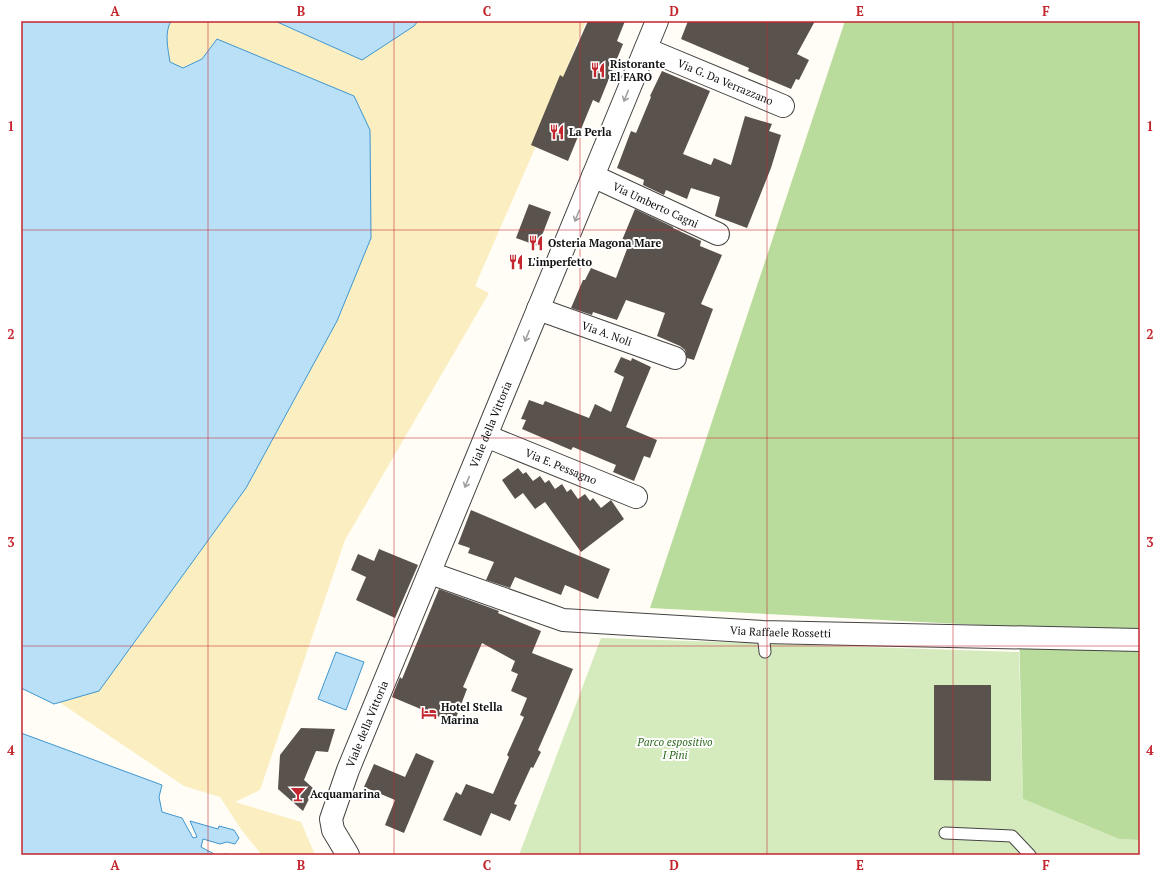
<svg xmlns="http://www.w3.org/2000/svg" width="1161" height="876" viewBox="0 0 1161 876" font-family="'PT Serif',serif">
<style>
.green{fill:#d5ebbd}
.forest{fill:#b9dc9c}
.sand{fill:#fbeec1}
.water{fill:#b9e0f7;stroke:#3f96cf}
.building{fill:#5a524d}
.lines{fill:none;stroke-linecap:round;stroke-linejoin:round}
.lane-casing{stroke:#444;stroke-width:13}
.street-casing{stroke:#444;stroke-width:24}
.lane{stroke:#fff;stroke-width:11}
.street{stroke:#fff;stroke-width:22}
.oneway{stroke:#a0a0a0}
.grid{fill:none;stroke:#c4262e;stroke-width:1;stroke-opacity:0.55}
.labels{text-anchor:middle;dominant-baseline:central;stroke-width:4;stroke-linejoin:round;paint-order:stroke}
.poi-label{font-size:11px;font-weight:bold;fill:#111;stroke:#fff;text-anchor:start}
.street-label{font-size:11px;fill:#111;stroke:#fff}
.park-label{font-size:11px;font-style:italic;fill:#2f6b1f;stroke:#fff}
.neatline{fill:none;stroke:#c4262e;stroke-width:1.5}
.grid-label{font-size:13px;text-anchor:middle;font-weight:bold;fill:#c4262e}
</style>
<rect width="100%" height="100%" fill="#fffdf5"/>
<path class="green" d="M601,638l418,14 4,147 96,40 21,1v15h-621z"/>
<path class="forest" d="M845,21h295v819l-21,-1 -96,-40 -4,-172 -369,-19z"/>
<path class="sand" d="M171,21h104l87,39 52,-34 4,-5h168l-54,134 -57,131 14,7 -144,247 -85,250 -25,12 66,20 14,33h-53l-19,-23 -23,-35 -36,-11 -125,-84 40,-11 147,-203 91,-167 34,-83 -169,-179 -19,9 -13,-6c-2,-13 -6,-29 1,-41z"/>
<path class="water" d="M21,21h150c-7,12 -3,28 -1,41l13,6 19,-9 15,-20 137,57 16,34 1,108 -34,83 -91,167 -147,203 -45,13 -33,-16z
M275,21h143l-4,5 -52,34z
M336,652l28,10 -18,48 -28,-11z
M21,733l141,52 -3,12 3,15 20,6 11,20 4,-1 -7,-16 28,8 1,-3 15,4 5,8 -4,6 -8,-2 -7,2 -17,-5 -2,8 15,8 12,-1 1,1h-208z"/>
<path class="building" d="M588,21h37l-8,20 6,3 -24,59 -6,-3 -25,61 -37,-16 29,-70 3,2z
M688,21h127l-18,33 12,6 -10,20 -3,-1 -5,10 -43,-18 1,-3 -68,-29z
M662,71l48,20 -27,63 28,11 3,-7 17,7 14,-49 27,8 -3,7 12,4 -10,33 -24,60 -32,-12 5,-19 -29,-9 -4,11 -21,-9 -2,5 -21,-10 1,-5 -27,-12 14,-37 5,2 15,-36 -1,-1z
M529,204l22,8 -13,34 -22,-8z
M635,209l38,18v1l28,13 -1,5 22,9 -21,49 12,5 -19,51 -7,-2 -2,-8 -5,-4 -23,-10 8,-23 -39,-13 -9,20 -24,-8 -1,3 -21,-7 12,-28h2l6,-12 25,10 11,-29 -7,-4z
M621,357l10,4 1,-3 19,9 -25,60 31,13 -7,18 -6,-2 -10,25 -21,-9 3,-7 -43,-18 -2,3 -49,-21 4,-9 -5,-1 8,-19 14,5 2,-4 44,17 6,-14 16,8 13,-35 -10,-5z
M518,468l5,6 3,-2 7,9 7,-5 5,7 4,-3 6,9 7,-5 5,8 4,-3 7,10 7,-5 5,7 3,-3 8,10 10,-8 13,19 -43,33 -36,-50 -10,7 -12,-16 -8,6 -13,-19z
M471,510l139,59 -12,30 -33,-14 -4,10 -46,-18 -5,11 -24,-8 8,-18 -26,-9 2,-5 -12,-4z
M379,549l39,16 -23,53 -39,-18 10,-23 -15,-7 7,-16 16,7z
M439,589l60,22 -1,2 43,18 -9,22 41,16 -17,40 -18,41 3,2 -8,16 -2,-1 -17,37 3,1 -7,16 -19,-8 -10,23 -38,-16 13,-28 5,3 5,-11 27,10 16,-37 -2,-2 17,-38 -4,-2 7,-17 -16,-7 7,-17 -7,-3 4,-10 -33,-18 -19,44 4,2 -13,34 -62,-26 8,-20 2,2z
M934,685h57v96l-57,-1z
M301,728l34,1 -7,23 -12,-1 -12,29 10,9 -11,22 -25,-22 2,-34z
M416,753l18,8 -30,72 -19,-8 10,-25 -31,-13 10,-23 31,13z"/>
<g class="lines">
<g class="lane-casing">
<path id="lane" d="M763,632l2,20
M945,833l67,3 18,19"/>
</g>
<g class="street-casing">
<g id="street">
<path id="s1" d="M646,49l137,57"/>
<path id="s2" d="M593,176l125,58"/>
<path id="s3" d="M538,309l137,49"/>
<path id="s4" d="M486,436l150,61"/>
<path id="s5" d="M430,573l133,47 200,12 377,8"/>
<path id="s6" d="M348,855l-15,-25 -2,-11 17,-49 309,-749"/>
</g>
</g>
<use href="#lane" class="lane"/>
<use href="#street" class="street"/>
</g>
<defs><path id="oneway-shaft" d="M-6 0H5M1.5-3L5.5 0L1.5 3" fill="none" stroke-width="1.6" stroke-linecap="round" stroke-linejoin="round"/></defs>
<g class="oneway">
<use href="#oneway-shaft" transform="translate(626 96) rotate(112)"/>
<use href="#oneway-shaft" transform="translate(577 216) rotate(112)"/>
<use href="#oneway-shaft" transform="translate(527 336) rotate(112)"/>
<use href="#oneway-shaft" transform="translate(467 482) rotate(112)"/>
</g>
<path class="grid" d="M208,21v834M394,21v834M580,21v834M767,21v834M953,21v834M21,230h1119M21,438h1119M21,646h1119"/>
<defs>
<g id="restaurant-bare" transform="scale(1.2)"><path d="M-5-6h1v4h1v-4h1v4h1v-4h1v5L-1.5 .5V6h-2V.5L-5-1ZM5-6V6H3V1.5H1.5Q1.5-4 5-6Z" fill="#c4262e" stroke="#fff" stroke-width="2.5" paint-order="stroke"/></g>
<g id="hotel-bare" transform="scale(1.2)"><path d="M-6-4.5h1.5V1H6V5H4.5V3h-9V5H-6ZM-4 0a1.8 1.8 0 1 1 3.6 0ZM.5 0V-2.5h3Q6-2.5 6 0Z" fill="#c4262e" stroke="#fff" stroke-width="2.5" paint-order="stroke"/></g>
<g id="bar-bare" transform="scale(1.2)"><path d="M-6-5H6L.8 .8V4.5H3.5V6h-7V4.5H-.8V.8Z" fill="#c4262e" stroke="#fff" stroke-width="2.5" paint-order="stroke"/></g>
</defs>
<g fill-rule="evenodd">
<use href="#restaurant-bare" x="598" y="70"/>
<use href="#restaurant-bare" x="557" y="132"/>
<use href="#restaurant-bare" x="536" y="243"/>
<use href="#restaurant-bare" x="516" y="262"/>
<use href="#hotel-bare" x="429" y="713"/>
<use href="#bar-bare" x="298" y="794"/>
</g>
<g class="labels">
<g class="poi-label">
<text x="610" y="64">Ristorante<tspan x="610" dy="13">El FARO</tspan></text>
<text x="569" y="132">La Perla</text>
<text x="548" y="243">Osteria Magona Mare</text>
<text x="528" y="262">L'imperfetto</text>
<text x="441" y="707">Hotel Stella<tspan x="441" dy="13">Marina</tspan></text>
<text x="310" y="794">Acquamarina</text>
</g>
<g class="street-label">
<text stroke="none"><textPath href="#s1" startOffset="86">Via G. Da Verrazzano</textPath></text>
<text stroke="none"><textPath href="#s2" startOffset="69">Via Umberto Cagni</textPath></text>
<text stroke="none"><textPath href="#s3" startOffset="73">Via A. Noli</textPath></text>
<text stroke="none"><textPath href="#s6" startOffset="466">Viale della Vittoria</textPath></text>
<text stroke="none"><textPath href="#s4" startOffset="81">Via E. Pessagno</textPath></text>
<text stroke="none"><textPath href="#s5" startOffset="359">Via Raffaele Rossetti</textPath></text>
<text stroke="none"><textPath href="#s6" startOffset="142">Viale della Vittoria</textPath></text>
</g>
<g class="park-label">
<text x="675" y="742">Parco espositivo<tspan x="675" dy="13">I Pini</tspan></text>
</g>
</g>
<rect width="1161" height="876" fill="none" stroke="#ffffff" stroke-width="44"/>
<rect x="22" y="22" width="1117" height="832" class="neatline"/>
<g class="grid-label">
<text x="115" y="16">A</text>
<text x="301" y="16">B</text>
<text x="487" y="16">C</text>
<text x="674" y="16">D</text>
<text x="860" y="16">E</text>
<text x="1046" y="16">F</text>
<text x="11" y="131">1</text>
<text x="1150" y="131">1</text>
<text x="11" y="339">2</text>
<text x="1150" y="339">2</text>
<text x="11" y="547">3</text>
<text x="1150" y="547">3</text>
<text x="11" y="755">4</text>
<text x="1150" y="755">4</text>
<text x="115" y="870">A</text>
<text x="301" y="870">B</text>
<text x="487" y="870">C</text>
<text x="674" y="870">D</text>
<text x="860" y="870">E</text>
<text x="1046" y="870">F</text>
</g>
</svg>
